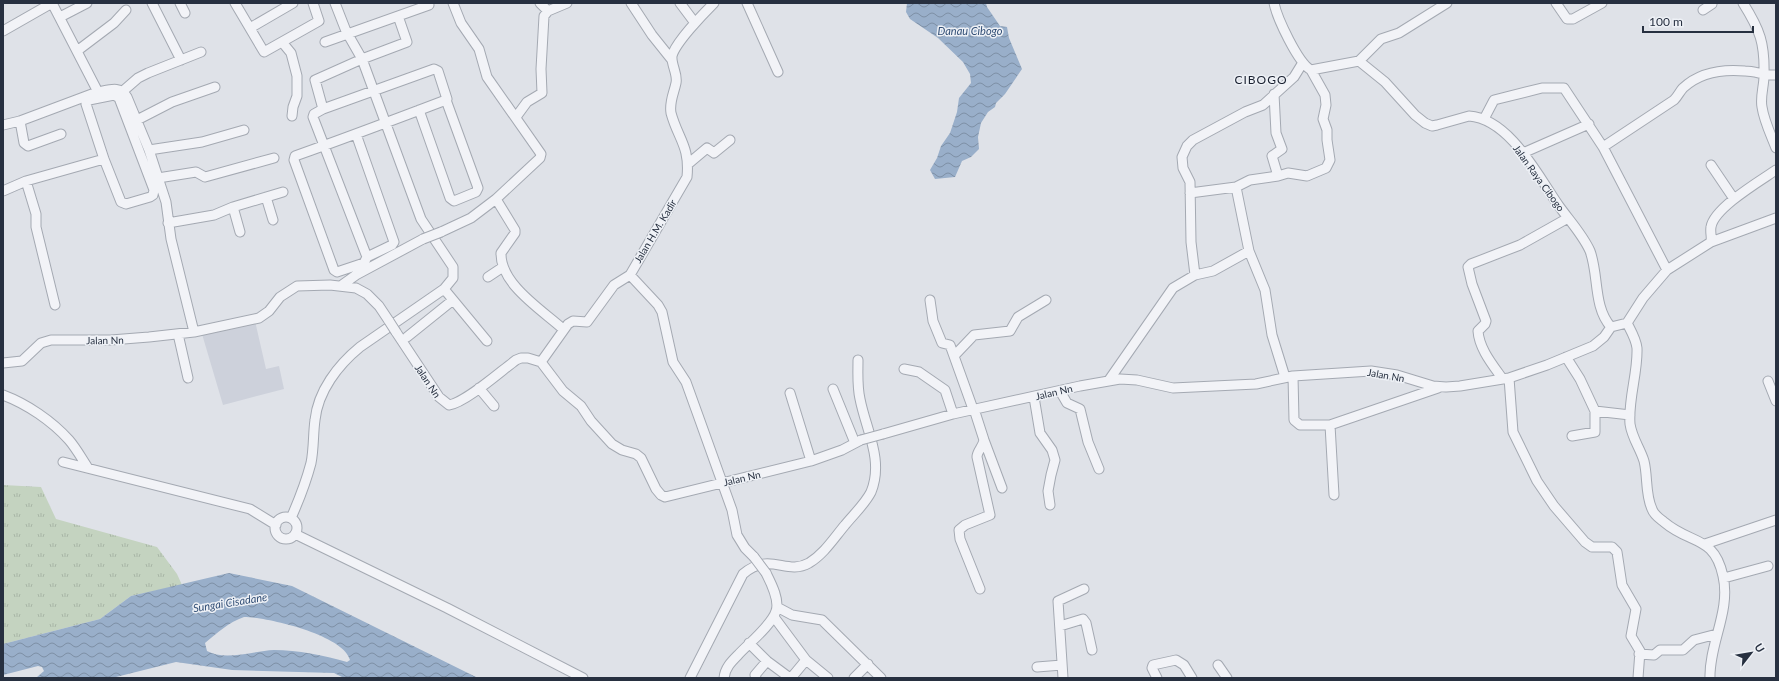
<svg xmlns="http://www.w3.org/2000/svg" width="1779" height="681" viewBox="0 0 1779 681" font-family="Lato,sans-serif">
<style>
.built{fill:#cdd1db}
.grass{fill:url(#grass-tufts)}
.water{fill:url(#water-waves);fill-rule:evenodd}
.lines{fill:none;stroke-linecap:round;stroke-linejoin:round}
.minor-casing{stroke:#a4a9b2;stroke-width:11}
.minor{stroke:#f2f3f7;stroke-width:9}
.minor-bridge-casing{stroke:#a4a9b2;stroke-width:11;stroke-linecap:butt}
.minor-bridge{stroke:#f2f3f7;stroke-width:9}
.labels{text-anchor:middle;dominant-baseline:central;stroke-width:3;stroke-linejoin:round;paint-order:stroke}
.street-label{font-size:10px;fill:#273040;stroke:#eef1f6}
.water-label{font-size:11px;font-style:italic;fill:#314e75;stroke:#eef1f6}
.quarter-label{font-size:12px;letter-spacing:1px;fill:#1a2131;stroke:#eef1f6}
</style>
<defs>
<pattern id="grass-tufts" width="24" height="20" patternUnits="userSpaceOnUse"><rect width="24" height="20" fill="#c4d3c0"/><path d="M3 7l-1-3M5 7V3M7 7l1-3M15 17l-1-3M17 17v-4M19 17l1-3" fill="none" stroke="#a8b5a6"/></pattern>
<pattern id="water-waves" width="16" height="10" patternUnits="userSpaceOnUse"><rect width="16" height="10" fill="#99afca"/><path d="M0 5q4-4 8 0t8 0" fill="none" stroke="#7d8fa5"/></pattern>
</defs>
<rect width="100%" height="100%" fill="#dfe2e8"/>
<path class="built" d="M255,321l11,48 13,-3 5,23 -61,16 -21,-71z"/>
<path class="grass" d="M3,485l38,2 15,32 101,28 20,27 5,11 -51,11 -31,23 -97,25z"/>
<path class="water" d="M907,3h79l1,4 13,19 7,1 2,11 13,31 -17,25 -9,9 -1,4 -7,5 -7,11 -3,14 1,12 -8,8 -9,4 -7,16 -20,2 -5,-9 7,-12 4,-12 9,-13 7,-21 2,-14 12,-15 -1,-9 -7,-12 -25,-24 -28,-19 -4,-7z
M229,573l63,13 186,92h-134l-10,-5 -102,-3 -56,-8 -64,16h-80l5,-1 7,-6 -2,-4 -4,-1 -35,9v-31l97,-25 31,-23zM244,617c23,0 100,18 106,43l-3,2c-24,-7 -49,-12 -73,-12 -21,1 -49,11 -67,1l-2,-8c12,-10 24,-21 39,-26z"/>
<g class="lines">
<g class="minor-casing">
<path id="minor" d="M52,3l46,89c11,-2 22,-7 29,5l22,53 17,52 5,37 23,93
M152,3l29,57
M180,3l5,10
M235,3l29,49 55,-31 -6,-18
M453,3l8,20 18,26 8,28 54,77 -1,4 -44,41 19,31v3l-14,20c-1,31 41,57 62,76
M540,3l8,8
M631,3l21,32 20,25
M680,3l15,20
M714,3c-10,10 -39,40 -42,53 -1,9 6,18 4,27 -2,10 -7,19 -5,30 7,26 19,33 16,64l-57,98 28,30 4,7 11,50 13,20 13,36 33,92 5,25 8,13 9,9
M747,3l31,69
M1274,3c3,15 24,60 37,67l48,-9 26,21 30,33 10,8 7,3 5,-1 32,-9c41,3 69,60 90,90 10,14 24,29 31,45 9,24 3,56 21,76
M1556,3l11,16h6l29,-16
M1743,3c17,27 22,40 21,73 0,10 -4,21 -2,31 2,14 9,28 14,41
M1703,10l9,-6
M60,17l27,-14
M250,28l43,-25
M3,31l49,-28
M282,42l9,11 6,23v20l-4,11 -1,9
M325,42l104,-37
M77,51l37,-28 12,-13
M1359,61l22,-22 18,-6 48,-30
M123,91l15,-13 10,-5 53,-21
M1274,94l2,39 6,16 -10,7 6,20
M114,95l5,3 35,92 -1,5 -3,2 -24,7 -5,-2 -17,-43 -18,-55 3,-4z
M323,109l-8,-29 47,-21 45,-17 -9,-26
M419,110l31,88 4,3 22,-9 2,-4 -32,-88
M516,117l11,-15 15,-9 -1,-24 3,-53 4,-5 19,-8
M1484,119l10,-19 48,-12h22l39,59
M137,120l35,-18 43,-15
M20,121l4,22 4,3 33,-12
M3,125l17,-4 72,-27
M356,134l38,108 -2,3 -25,12
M149,150l53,-8 42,-12
M1523,153l66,-29
M294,160l40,110 3,2 27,-9 3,-6 -54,-140 1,-3 9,-5 111,-40 4,2 9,28 -1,1c-50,19 -100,38 -151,56l-1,4
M688,164l19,-16 7,5 16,-13
M1711,165l23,34
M158,178l38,-6 9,5 69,-19
M26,181l10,33v13l19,78
M3,191l23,-10 78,-22
M1190,193l46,-6
M266,197l7,23
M233,207l7,25
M168,223l46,-8 19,-8 50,-15
M441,232l30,-14 25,-19
M1711,242l65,-24
M1249,251l16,39 7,45 13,42
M1667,270l-64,-123 71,-47c4,-4 6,-9 9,-12 17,-16 40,-19 62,-17 11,0 20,5 31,4
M1195,275l-4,-33 -1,-60 -7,-14 -1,-11 5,-11 6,-6 52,-28 18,-7 31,-28 8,-13
M488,277l15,-10
M342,285l14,-10 67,-36
M444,289l43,52
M930,300l3,21 9,22 8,2 23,64
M1627,323c4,8 9,16 10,25 1,25 -9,51 -7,76 2,14 10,24 14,37 4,16 1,33 8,48 2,6 7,9 12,13 27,23 50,13 59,54 8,35 -14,68 -13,102
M1611,327l16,-4 16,-25 24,-28 44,-28c1,-5 -1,-10 0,-15 3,-19 49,-46 65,-57
M396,332l43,65 10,8c16,-2 52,-34 67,-45l5,-2h7l13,4 22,29 18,15 10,15 21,23 10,6 14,4 5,4 15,31 5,6 4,2 146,-36 31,-11 19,-10
M178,334l10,44
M407,337l46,-37
M954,356l20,-21 36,-4 8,-14 28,-17
M1566,357l14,22 15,32 35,4
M541,362l27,-38 5,-3 14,1 27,-37 16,-10
M3,363l19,-2 19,-18 10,-3h60l38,-3 45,-5 65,-14 10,-7 11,-14 17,-11 33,-1 26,3 11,6 12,12 10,15
M904,369l15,3 26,18 8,24
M1293,376l1,44 6,5h30l4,70
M1502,378c-10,-14 -23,-30 -24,-47l7,-7 1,-3 -14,-37 -4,-17 3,-3 49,-19 48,-27
M1509,378l4,54 24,49 17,25 31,36 7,5h20l5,5 5,33 14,24 -5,27 9,15 -2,27
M1109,380l64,-92 22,-13 18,-4 36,-20 -13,-64 14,-7 28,-4 10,-3 19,3 19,-8 4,-8 -3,-20v-10l-4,-11 3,-14 -1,-10 -14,-25
M1768,381l8,20
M479,388l15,18
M833,389l22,54
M1060,391l7,12 13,6 8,33 11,27
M790,393l21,68
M3,395c24,9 49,26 66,45 7,8 13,19 19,28
M1034,397l6,36 12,17 3,10 -4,15 -3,16 2,14
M974,409l10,31 18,48
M1330,425l108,-37
M883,434l70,-20 127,-28 40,-7 17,1 36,8 83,-4 37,-8 78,-5 26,4 36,11 13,1 14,-1 49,-8 38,-13 46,-19 11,-9 7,-10
M1572,436l23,-4v-21
M63,462l187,47 26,16
M275 528a11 11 0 1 1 22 0a11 11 0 1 1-22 0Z
M291,518c8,-18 15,-36 20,-55 3,-15 2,-29 4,-43 3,-29 23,-55 45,-73l84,-58 9,-11v-11l-32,-48 -59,-160 -16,-28 -11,-28
M295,534l152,74 136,70
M1705,544l71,-24
M1724,578l44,-12
M980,589l-20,-50 -1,-9 6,-5 25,-10 -13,-58c0,-6 6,-10 7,-17
M777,607l15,8 30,5 59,58
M774,617l32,43 22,18
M1060,626l23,-7 3,4 6,27
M749,643l18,18 23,17
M1639,654l15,1 6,-5h23l11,-10 23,-6
M1218,665l9,13
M1037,667l25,-2
M690,678l53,-104c27,-23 43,2 66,-11 15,-9 25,-25 36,-38 8,-10 20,-21 26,-33 13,-32 -5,-62 -11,-93 -3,-13 -2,-25 -2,-39
M724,678c1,-10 7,-16 14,-23 10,-11 34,-30 38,-44 4,-11 -5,-28 -10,-38
M756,678l-1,-3 12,-14
M791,678l15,-18
M854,678l14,-14
M1063,678l-5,-77 26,-12
M1157,678l-5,-10 1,-3 23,-5 8,5 8,13"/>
</g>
<use href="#minor" class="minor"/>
<g class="minor-bridge-casing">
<path id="minor-bridge" d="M423,239l18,-7
M389,321l7,11
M861,440l22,-6
M754,557l12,16"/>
</g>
<use href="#minor-bridge" class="minor-bridge"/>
</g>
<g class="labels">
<g class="street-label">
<text transform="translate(1539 178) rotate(54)">Jalan Raya Cibogo</text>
<text transform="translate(655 231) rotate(-59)">Jalan H.M. Kadir</text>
<text transform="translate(105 340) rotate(-1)">Jalan Nn</text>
<text transform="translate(1386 375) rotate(10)">Jalan Nn</text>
<text transform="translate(428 381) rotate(56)">Jalan Nn</text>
<text transform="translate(1054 392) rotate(-13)">Jalan Nn</text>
<text transform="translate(742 478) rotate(-13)">Jalan Nn</text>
</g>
<g class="water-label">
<text x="970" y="30">Danau Cibogo</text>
<text transform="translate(230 602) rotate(-9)">Sungai Cisadane</text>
</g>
<g class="quarter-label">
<text x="1261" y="79">CIBOGO</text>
</g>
</g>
<rect width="1779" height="681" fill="none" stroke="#273040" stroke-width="8"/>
<g transform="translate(1751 653) rotate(59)" stroke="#eef1f6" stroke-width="3" paint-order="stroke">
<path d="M0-3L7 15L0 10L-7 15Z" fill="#273040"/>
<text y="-6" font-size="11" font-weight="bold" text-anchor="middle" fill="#273040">U</text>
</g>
<path d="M1643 26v6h110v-6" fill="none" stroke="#273040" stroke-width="2"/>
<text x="1649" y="26" font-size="12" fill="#273040" stroke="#eef1f6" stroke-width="3" paint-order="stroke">100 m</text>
</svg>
